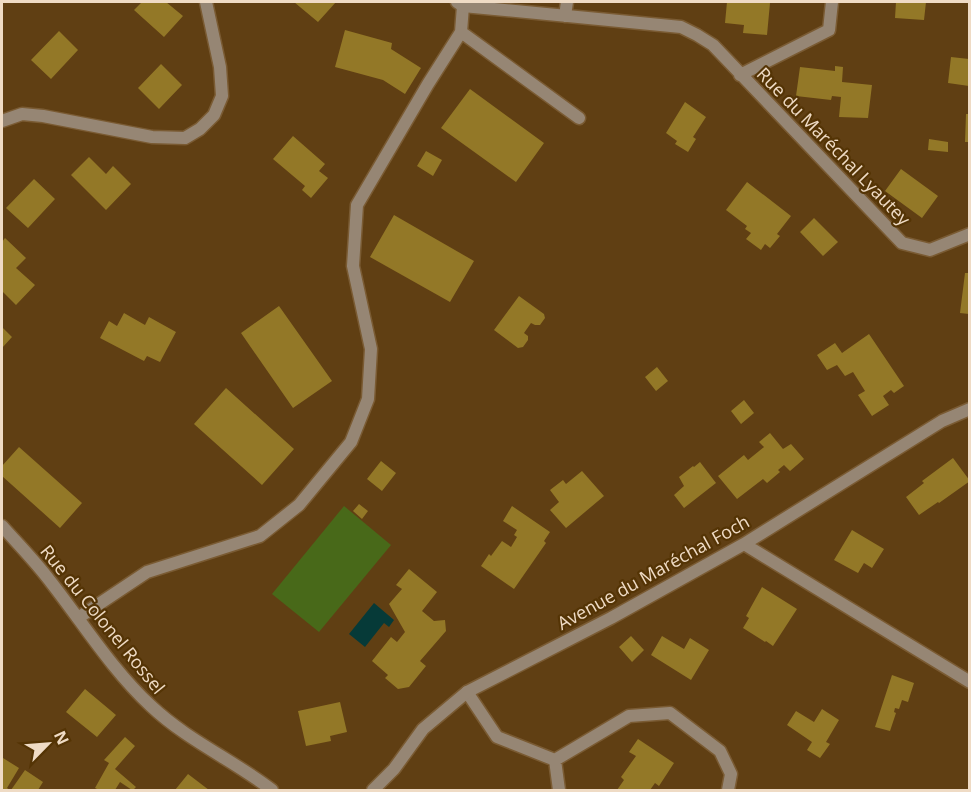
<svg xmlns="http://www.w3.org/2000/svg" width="971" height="792" viewBox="0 0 971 792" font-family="'Open Sans',sans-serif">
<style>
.green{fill:#486919}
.water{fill:#063a38}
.building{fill:#937827}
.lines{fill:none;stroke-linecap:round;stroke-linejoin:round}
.lane-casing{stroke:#7a5b33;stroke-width:15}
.street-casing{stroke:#7a5b33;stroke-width:15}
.lane{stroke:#968674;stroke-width:12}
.street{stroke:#968674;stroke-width:12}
.labels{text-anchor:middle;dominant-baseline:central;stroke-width:4.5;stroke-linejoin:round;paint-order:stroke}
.street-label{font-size:18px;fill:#efdbc5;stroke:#543405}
</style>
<rect width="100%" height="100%" fill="#603f13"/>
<path class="green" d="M344,506l47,39 -72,87 -47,-38z"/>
<path class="water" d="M374,603l20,17 -5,7 -5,-4 -19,24 -16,-13z"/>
<path class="building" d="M142,2h24l17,14 -19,21 -30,-27z
M294,2h42l-18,20z
M727,2l43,1 -3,32 -24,-2 1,-8 -19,-2z
M896,2h30l-2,18 -29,-2z
M345,30l47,13 -1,6 30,19 -16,26 -22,-14 -48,-13z
M59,31l19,19 -27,29 -20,-19z
M951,57l18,2v27l-21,-3z
M161,64l21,21 -23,24 -21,-21z
M835,66l8,1 -1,15 30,3 -4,33 -29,-1 2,-20 -9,-1 -1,4 -35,-4 4,-29 35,4z
M470,89l74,54 -28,39 -75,-54z
M685,102l21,15 -13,20 3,2 -8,13 -13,-8 2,-3 -11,-8z
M966,114h3v28h-4z
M293,136l32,28 -6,7 9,7 -17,20 -9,-8 3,-4 -32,-27z
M929,139l19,3v10l-20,-2z
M426,151l16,9 -9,16 -16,-10z
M89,157l17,17 7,-8 18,18 -25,26 -35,-35z
M901,169l37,27 -16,22 -37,-27z
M34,179l21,20 -27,29 -22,-20z
M747,182l44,34 -14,18 3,2 -10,12 -5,-4 -4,6 -15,-11 5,-6 -6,-4 2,-3 -21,-16z
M394,215l80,46 -24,41 -80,-45z
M814,218l24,24 -15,14 -23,-24z
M5,238l21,20 -10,10 19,17 -19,20 -14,-14v-49z
M965,273h4v41l-9,-1z
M519,296l25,18 1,4 -5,7h-5l-4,-2 -7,10 4,3v4l-5,7 -5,1 -24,-18z
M279,306l53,75 -39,27 -52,-75z
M124,313l21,12 4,-8 27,15 -16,30 -13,-6 -3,5 -44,-23 9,-17 8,5z
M2,327l10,10 -10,11z
M869,334l35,52 -10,7 -3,-3 -8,6 6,9 -17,11 -14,-21 7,-4 -12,-19 -8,4 -8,-11 -10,5 -10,-15 18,-12 7,10z
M657,367l11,14 -12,10 -11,-14z
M226,388l68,61 -32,36 -68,-61z
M744,400l10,13 -13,11 -10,-13z
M770,433l13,16 8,-5 13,15 -14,12 -6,-6 -6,5 2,2 -13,11 -4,-4 -26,20 -19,-23 26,-21 4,5 16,-13 -5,-5z
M19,447l63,56 -22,25 -58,-52v-10z
M953,458l17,23 -31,22 -1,-1 -19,13 -13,-18 18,-14 -2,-2z
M381,461l15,12 -14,18 -15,-12z
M700,462l16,21 -32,25 -10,-13 10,-9 -5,-9 14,-11 1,1z
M582,471l22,25 -38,32 -16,-18 9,-8 -9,-12 13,-10 3,4z
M359,504l9,7 -6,8 -9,-8z
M512,506l38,26 -6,9 2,2 -32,46 -33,-23 8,-12 2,2 11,-15 9,6 6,-10 -3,-2 3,-5 -14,-9z
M852,530l32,19 -12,19 -8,-5 -6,10 -24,-13z
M409,569l28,23 -15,19 12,10 11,-1 1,11 -26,30 6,5 -17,21 -11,2 -13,-11 3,-3 -16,-14 19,-24 6,5 8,-10 -16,-28 13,-15 -6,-4z
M762,587l35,22 -24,37 -7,-5 -1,1 -22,-14 6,-10 -3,-2z
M631,636l13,14 -12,12 -13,-15z
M662,636l22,13 6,-11 19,12 -18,30 -40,-25z
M892,675l22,8 -6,19 -6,-2 -3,9 -4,-1 -1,4 2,1 -6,18 -15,-4z
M85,689l31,26 -19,22 -31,-25z
M340,702l7,30 -17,4 1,5 -25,5 -8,-35z
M822,709l17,11 -13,22 4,2 -10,14 -13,-8 5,-8 -25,-17 9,-14 18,11z
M125,737l10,9 -20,23 21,18 -3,3h-1l-12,-8 -5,8h-16l-4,-2 14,-25 -5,-3z
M638,739l36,24 -15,23 -4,-3 -5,7h-33l7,-10 -3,-3 15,-21 -7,-4z
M3,758l16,10 -12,20 3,2h-8z
M25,770l18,12 -5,8h-27z
M188,774l21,16h-34z"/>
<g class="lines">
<g class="lane-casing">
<path id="lane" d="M461,32l118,86
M78,618l69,-46 113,-36 39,-31 52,-63 17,-43 3,-50 -18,-83 4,-61 71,-121 33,-52 2,-26
M467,692l30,45 58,23
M555,760l74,-44 41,-3 50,38 11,23 -3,16
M555,760l4,30"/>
</g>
<g class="street-casing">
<path id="street" d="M457,2l6,4 218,21 16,8 16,10 189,198 28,7 40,-16
M565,16l2,-14
M740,75l89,-45 3,-28
M2,121l20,-7 21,2 109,21 33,1 15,-9 14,-14 8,-19 -2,-29 -14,-65
M2,526c16,18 33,35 48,55 33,42 62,89 101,125 36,34 82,54 121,84
M744,544l226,138
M373,790l21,-21 29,-40 44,-37 144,-74 133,-74 198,-123 28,-12"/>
</g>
<use href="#lane" class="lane"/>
<use href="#street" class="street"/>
</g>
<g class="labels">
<g class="street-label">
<text transform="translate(834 146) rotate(46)">Rue du Maréchal Lyautey</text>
<text transform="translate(653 572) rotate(-29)">Avenue du Maréchal Foch</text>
<text transform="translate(103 619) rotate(51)">Rue du Colonel Rossel</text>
</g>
</g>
<rect width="971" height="792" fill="none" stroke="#efdbc5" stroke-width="6"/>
<g transform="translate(48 744) rotate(65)" stroke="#543405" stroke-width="4.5" paint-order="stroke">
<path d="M0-4.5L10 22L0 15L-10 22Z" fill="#efdbc5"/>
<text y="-9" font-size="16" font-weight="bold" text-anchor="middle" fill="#efdbc5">N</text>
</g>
</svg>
